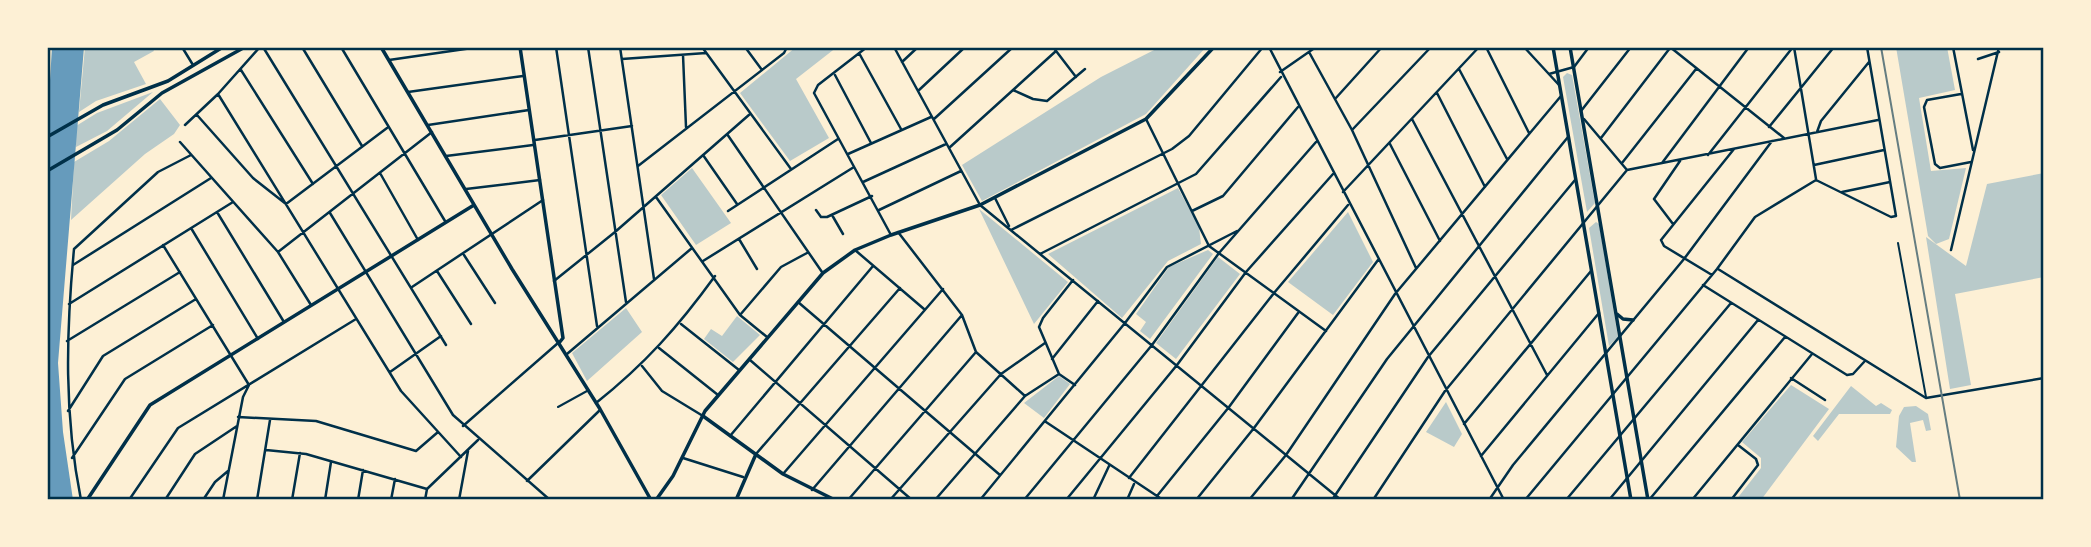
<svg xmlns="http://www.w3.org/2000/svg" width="2091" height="547" font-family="'Open Sans',sans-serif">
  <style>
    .green { fill: #b9caca }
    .water { fill: #669bbc }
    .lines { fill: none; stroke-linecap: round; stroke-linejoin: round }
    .service { stroke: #003049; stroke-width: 2 }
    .minor { stroke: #003049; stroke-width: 2.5 }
    .tertiary { stroke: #003049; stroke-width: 3.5 }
    .rail { stroke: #657d81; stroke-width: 2 }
    .neatline { fill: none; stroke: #003049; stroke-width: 2.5 }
  </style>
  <rect width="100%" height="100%" fill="#fdf0d5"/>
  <path class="green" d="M85 47H152L154 51 134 62 146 84 96 101 79 112Z
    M796 47H837L796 79 829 138 790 161 740 93Z
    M1160 47H1206L1146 114 982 201 962 165 1101 77Z
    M1896 47H1947L1955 90 1919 98 1931 171 1966 168 1949 239 1936 244 1928 236Z
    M1567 73 1572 75 1595 203 1587 212 1563 77Z
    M153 92 107 131 76 147V126L97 113Z
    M160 99 180 125 174 134 145 154 71 220 74 162 109 141Z
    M692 168 731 223 696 245 661 195Z
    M2044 173V277L1955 294 1971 385 1950 389 1926 237 1966 266 1987 184Z
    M1178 188 1199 227 1201 244 1168 261 1122 318 1048 254Z
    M979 209 1068 282 1034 324Z
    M1348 212 1373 262 1333 315 1288 282Z
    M1596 222 1599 224 1618 337 1609 346 1589 228Z
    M1208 250 1213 254 1150 339 1140 331 1146 322 1136 314 1169 267Z
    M1218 257 1240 274 1176 359 1156 343Z
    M626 308 642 332 587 381 572 353Z
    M737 316 760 335 733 362 704 339 711 329 722 336Z
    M1059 376 1070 384 1044 418 1024 403Z
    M1791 385 1829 409 1761 500H1736L1761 468V458L1742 442Z
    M1851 386 1876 406 1881 403 1892 410 1890 414H1839L1818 441 1813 436Z
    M1446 402 1462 434 1454 447 1426 432Z
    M1916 406 1928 414 1931 430 1926 431 1923 420 1910 423 1916 462H1912L1896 447 1899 416 1904 407Z"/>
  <path class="water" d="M52 47H84L58 363 63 432 73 500H47V130Z"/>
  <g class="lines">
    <path class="service" d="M1898 243 1926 397
      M558 407 587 391"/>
    <path class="minor" d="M182 47 193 65
      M263 47 446 345
      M302 47 362 146
      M341 47 445 221
      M556 47 597 326
      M588 47 626 302
      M620 47 654 279
      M702 47 791 169
      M745 47 762 70
      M867 47 818 85 814 93 891 235
      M894 47 980 205 1341 500
      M1053 47 1076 77
      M1269 47 1504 500
      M1486 47 1529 133
      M1524 47 1559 85
      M1670 47 1784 138
      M1794 47 1816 179
      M1953 47 1973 150
      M1309 52 1352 130 1416 268
      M859 53 901 129
      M683 55 686 127
      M622 59 706 53
      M1978 59 1999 52
      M389 60 479 47
      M902 62 918 47
      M1459 69 1507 159
      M241 70 313 184
      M1280 72 1316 47
      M1549 74 1574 67 1589 47
      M835 75 871 143
      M1013 90 1033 99 1047 101 1085 69
      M918 91 965 47
      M408 92 523 76
      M1437 93 1485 187
      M218 94 401 391 461 457
      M1961 94 1927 100 1924 107 1935 164 1940 168 1971 162
      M1335 99 1382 47
      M1581 111 1631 47
      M197 115 253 178 286 204 387 128
      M934 119 1013 47
      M1146 119 1209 246 1326 331
      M1412 119 1547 375
      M1584 119 1627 170
      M185 125 218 94 260 47
      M428 125 529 110
      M1769 127 1834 47
      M1352 130 1431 47
      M1817 132 1821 121 1869 62
      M727 134 822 272
      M1601 138 1670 48
      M535 140 632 126
      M180 142 278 252 311 305
      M1390 144 1440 241
      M949 148 1056 51
      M848 154 931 117
      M703 155 737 204
      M1708 155 1793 47
      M446 156 533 145
      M1622 163 1696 69
      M1662 163 1749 47
      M1814 165 1884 150
      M638 166 784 53 787 47
      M1627 170 1878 120
      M380 173 418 240
      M1816 180 1891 217 1896 216 1867 47
      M863 182 946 144
      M466 189 540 180
      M1343 192 1479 47
      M1842 192 1890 182
      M656 197 740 315 767 337
      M995 198 1009 226
      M816 210 821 217H827L872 196
      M879 210 961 171
      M728 211 838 139
      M1192 211 1223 196 1298 107
      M217 212 284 322
      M330 213 453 415 550 500
      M832 215 843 234
      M1673 224 1654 199 1680 161
      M191 228 258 339
      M1011 230 1172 149 1189 136 1263 47
      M898 232 962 315 976 352 1025 396
      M739 239 757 269
      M163 245 249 385 243 397 223 500
      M855 250 924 309
      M1951 250 1999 47
      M278 252 432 132
      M1040 254 1196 174 1281 77
      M464 255 495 303
      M703 261 854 167
      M73 265 211 178
      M1718 269 1926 398 2044 378
      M437 271 471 324
      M1712 275 1664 246 1661 240 1734 149
      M1073 280 1043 318 1039 327 1059 374 1075 385
      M554 281 615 232 750 114
      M1703 285 1847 375 1853 374 1864 362
      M412 287 543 200
      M798 302 1000 475
      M69 304 233 202
      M740 315 781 267 807 253
      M681 324 739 370
      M67 341 180 272
      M659 348 718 395
      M567 354 692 248
      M1052 359 1098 301
      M750 360 912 500
      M642 366 662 391 703 416
      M390 372 441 336
      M1791 378 1825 400
      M596 403C645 364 678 327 715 276
      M68 411 103 356 196 299
      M238 417 316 421 416 451 438 432
      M1046 422 1163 500
      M1464 424 1591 271
      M463 426 558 343
      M730 436 873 266
      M266 450 306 454 427 489
      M756 454 900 288
      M1481 456 1599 313
      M72 458 125 379 213 325
      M683 458 743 477
      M783 474 943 289
      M1129 478 1274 293 1348 205
      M527 481 600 410
      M427 489 478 440
      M812 490 962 315
      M1157 496 1229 407 1298 313
      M81 500C64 415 66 334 74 249L158 172 191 155
      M129 500 178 428 356 319
      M165 500 195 454 237 426
      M203 500 215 482 228 471
      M257 500 270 420
      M292 500 300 453
      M325 500 331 462
      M358 500 363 470
      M391 500 395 479
      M425 500 427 489
      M459 500 468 451
      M848 500 976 352
      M890 500 1001 374 1045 343
      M935 500 1025 396 1059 374
      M980 500 1125 323 1167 267 1237 231
      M1024 500 1152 345 1219 253 1316 142
      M1066 500 1177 365 1246 272 1333 174
      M1093 500 1109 466
      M1127 500 1134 484
      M1196 500 1254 428 1378 260
      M1249 500 1286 455 1395 294 1561 96
      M1291 500 1387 359 1568 137
      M1332 500 1428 357 1575 180
      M1373 500 1445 391 1627 170
      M1489 500 1513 465 1684 259 1772 141
      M1525 500 1717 269 1755 217 1816 180
      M1566 500 1731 303
      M1609 500 1758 320
      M1649 500 1785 337
      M1692 500 1812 354
      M1731 500 1758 465 1756 459 1738 445"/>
    <path class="tertiary" d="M381 47 512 269 600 409 651 500
      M520 47 563 338 559 343
      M1553 47 1631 500
      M1570 47 1648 500
      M47 137 103 105 168 81 223 47
      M47 171 117 130 162 93 245 47
      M1617 314 1623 319 1633 320
      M703 416 783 474 835 500
      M87 500 150 405 474 205
      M656 500 673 476 705 411 823 273 855 250 891 235 980 205 1146 119 1214 47
      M736 500 756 454"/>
    <path class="rail" d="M1881 47 1960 500"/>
  </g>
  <rect width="2091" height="547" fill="none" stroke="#fdf0d5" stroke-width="98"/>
  <rect x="49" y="49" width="1993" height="449" class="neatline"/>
</svg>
